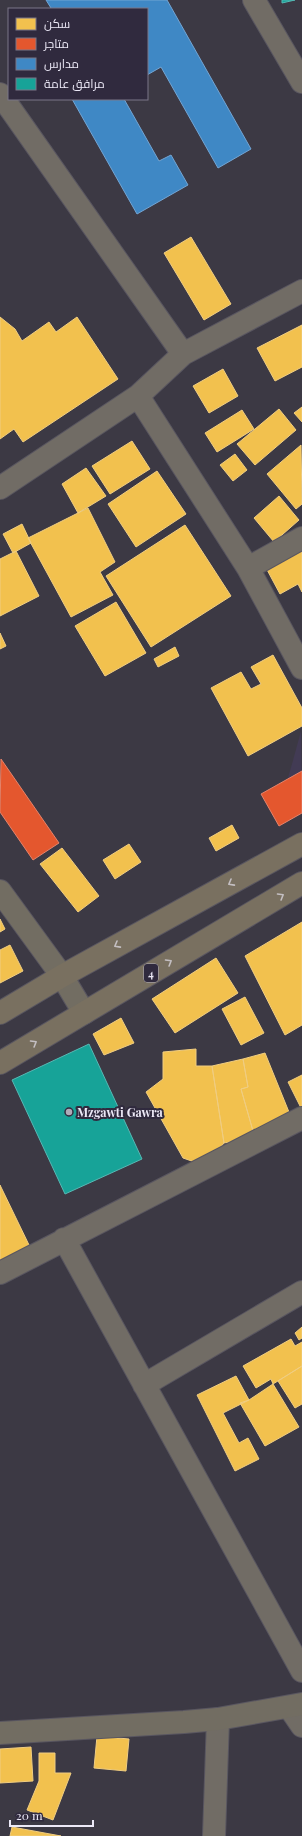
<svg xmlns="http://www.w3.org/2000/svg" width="302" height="1836" font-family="'Playfair Display',Cairo,serif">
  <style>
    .built { fill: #423b54 }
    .homes { fill: #f2c14e; stroke: #f0cd81 }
    .shops { fill: #e4572e; stroke: #e6836a }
    .schools { fill: #3f88c5; stroke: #73a5d4 }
    .public { fill: #17a398; stroke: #57b8b4 }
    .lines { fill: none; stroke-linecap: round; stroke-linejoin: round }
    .street-casing { stroke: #595660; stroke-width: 24 }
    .secondary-casing { stroke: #595660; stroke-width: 24 }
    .highway-casing { stroke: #595660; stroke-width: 24 }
    .street { stroke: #716c65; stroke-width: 22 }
    .secondary { stroke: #726d62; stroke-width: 22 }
    .highway { stroke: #797060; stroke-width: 22 }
    .oneway { stroke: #c4bfc2 }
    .poi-dot { fill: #aeabb8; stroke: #302a3e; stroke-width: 1.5 }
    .labels { text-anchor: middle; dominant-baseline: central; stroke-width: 4; stroke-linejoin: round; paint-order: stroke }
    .shield { fill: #302a3e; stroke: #b4b0c0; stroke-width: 1 }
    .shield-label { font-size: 11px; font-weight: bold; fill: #ece9f7 }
    .poi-label { font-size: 12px; font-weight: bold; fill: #ece9f7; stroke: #302a3e; text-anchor: start }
  </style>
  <rect width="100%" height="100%" fill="#3c3944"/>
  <path class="built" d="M301 731 302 792 282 798 292 764Z"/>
  <path class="homes" d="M191 237 231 304 204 320 164 253Z
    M0 317 15 329 22 341 49 322 56 332 77 317 118 379 23 442 14 429 0 439Z
    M302 325V367L275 381 257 348Z
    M223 369 238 396 209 413 193 386Z
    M302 407V422L294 413Z
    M279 409 296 430 255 465 237 444Z
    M242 410 254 429 217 452 205 433Z
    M132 441 150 469 110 494 92 466Z
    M301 445 302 504 296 509 267 474Z
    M235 454 247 470 233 481 220 465Z
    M86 468 106 496 78 513 62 484Z
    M157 471 186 514 136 547 108 504Z
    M279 496 299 520 274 542 254 518Z
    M88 508 115 562 100 572 113 595 71 617 28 538Z
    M22 524 31 543 13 553 3 534Z
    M185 525 231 596 151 647 106 576Z
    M302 547V592L298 584 280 594 265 566Z
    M16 551 39 596 0 616V559Z
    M116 602 146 653 105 676 75 626Z
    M0 633 6 646 0 649Z
    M175 647 179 656 158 667 154 659Z
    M273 655 302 708V726L248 756 211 688 241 672 251 689 261 684 251 667Z
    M232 825 239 838 216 851 209 838Z
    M129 844 141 862 115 879 103 860Z
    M62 848 99 896 78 912 40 864Z
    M0 919 5 929 0 932Z
    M302 922V1025L285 1035 245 956Z
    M10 945 23 971 0 983V950Z
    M216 958 238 993 175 1033 152 999Z
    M245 997 264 1033 241 1045 222 1009Z
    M121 1018 134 1043 104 1055 93 1034Z
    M196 1049V1066H212L224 1143 206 1166 183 1158 146 1092 163 1079V1052Z
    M265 1053 291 1117 255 1138 241 1089 248 1087 243 1059Z
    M243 1059 248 1087 241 1089 255 1138 224 1143 212 1066Z
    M302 1075V1110L288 1082Z
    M0 1185 30 1247 0 1262Z
    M302 1327V1338L299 1340 295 1333Z
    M291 1339 295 1346 302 1342V1366L273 1384 271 1379 256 1388 243 1366Z
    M302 1366V1404L295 1408 278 1381Z
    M236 1376 249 1400 223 1413 239 1443 248 1438 259 1459 235 1471 197 1395Z
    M273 1384 299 1427 265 1446 240 1403 249 1400Z
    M97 1736 129 1739 126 1771 94 1768Z
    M31 1747 33 1781 0 1783V1749Z
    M39 1753H55V1773H71L53 1820 27 1810 39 1781Z
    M12 1827 61 1836H10Z"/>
  <path class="shops" d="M1 759 59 843 33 860 0 812Z
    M302 771V813L279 826 261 794Z"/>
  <path class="schools" d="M46 0H167L251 149 218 168 161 67 147 75V9H49L51 8Z
    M72 99H124L159 161 171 155 188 185 137 214Z"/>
  <path class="public" d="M282 0H295L282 3Z
    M89 1044 142 1159 65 1194 12 1080Z"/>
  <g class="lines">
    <g class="street-casing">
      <path id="street" d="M254 0 302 82
        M0 94 183 354
        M138 396 248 568 302 668
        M0 488 138 396 183 354 302 291
        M248 568 302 538
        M64 1239 302 1671
        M0 1273 302 1118
        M144 1385 302 1292
        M289 1707 302 1726
        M214 1836 218 1719"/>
    </g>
    <g class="secondary-casing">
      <path id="secondary" d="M0 891 62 976 84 1013
        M0 1733 184 1722 218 1719 302 1704"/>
    </g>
    <g class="highway-casing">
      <path id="highway" d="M0 1013 62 976 302 844
        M0 1063 302 883"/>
    </g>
    <use href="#street" class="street"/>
    <use href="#secondary" class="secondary"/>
    <use href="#highway" class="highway"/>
  </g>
  <defs><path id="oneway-chevron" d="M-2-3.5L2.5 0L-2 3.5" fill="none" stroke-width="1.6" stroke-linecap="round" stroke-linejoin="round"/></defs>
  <g class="oneway">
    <use href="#oneway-chevron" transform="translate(231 883) rotate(151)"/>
    <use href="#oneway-chevron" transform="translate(281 896) rotate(-31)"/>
    <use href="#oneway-chevron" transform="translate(117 945) rotate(151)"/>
    <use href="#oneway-chevron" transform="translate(169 962) rotate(-31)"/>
    <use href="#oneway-chevron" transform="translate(34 1043) rotate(-31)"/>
  </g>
  <circle class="poi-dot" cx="69" cy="1112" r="4"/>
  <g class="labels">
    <rect class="shield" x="144" y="964" width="14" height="18" rx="3"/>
    <g class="shield-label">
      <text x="151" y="973">4</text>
    </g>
    <g class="poi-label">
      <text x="77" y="1112">Mzgawti Gawra</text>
    </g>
  </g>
  <rect x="8" y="8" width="140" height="92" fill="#302a3e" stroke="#7b7688"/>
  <rect x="16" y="18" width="20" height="12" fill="#f2c14e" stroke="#7b7688"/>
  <text x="44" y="28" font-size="12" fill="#ece9f7">سكن</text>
  <rect x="16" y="38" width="20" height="12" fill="#e4572e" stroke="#7b7688"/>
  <text x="44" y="48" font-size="12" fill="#ece9f7">متاجر</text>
  <rect x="16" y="58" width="20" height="12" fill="#3f88c5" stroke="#7b7688"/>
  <text x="44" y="68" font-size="12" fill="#ece9f7">مدارس</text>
  <rect x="16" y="78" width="20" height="12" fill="#17a398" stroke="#7b7688"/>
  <text x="44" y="88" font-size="12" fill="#ece9f7">مرافق عامة</text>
  <path d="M10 1820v6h83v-6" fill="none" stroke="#ece9f7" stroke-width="2"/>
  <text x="16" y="1820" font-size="12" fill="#ece9f7" stroke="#302a3e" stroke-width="3" paint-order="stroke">20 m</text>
</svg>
